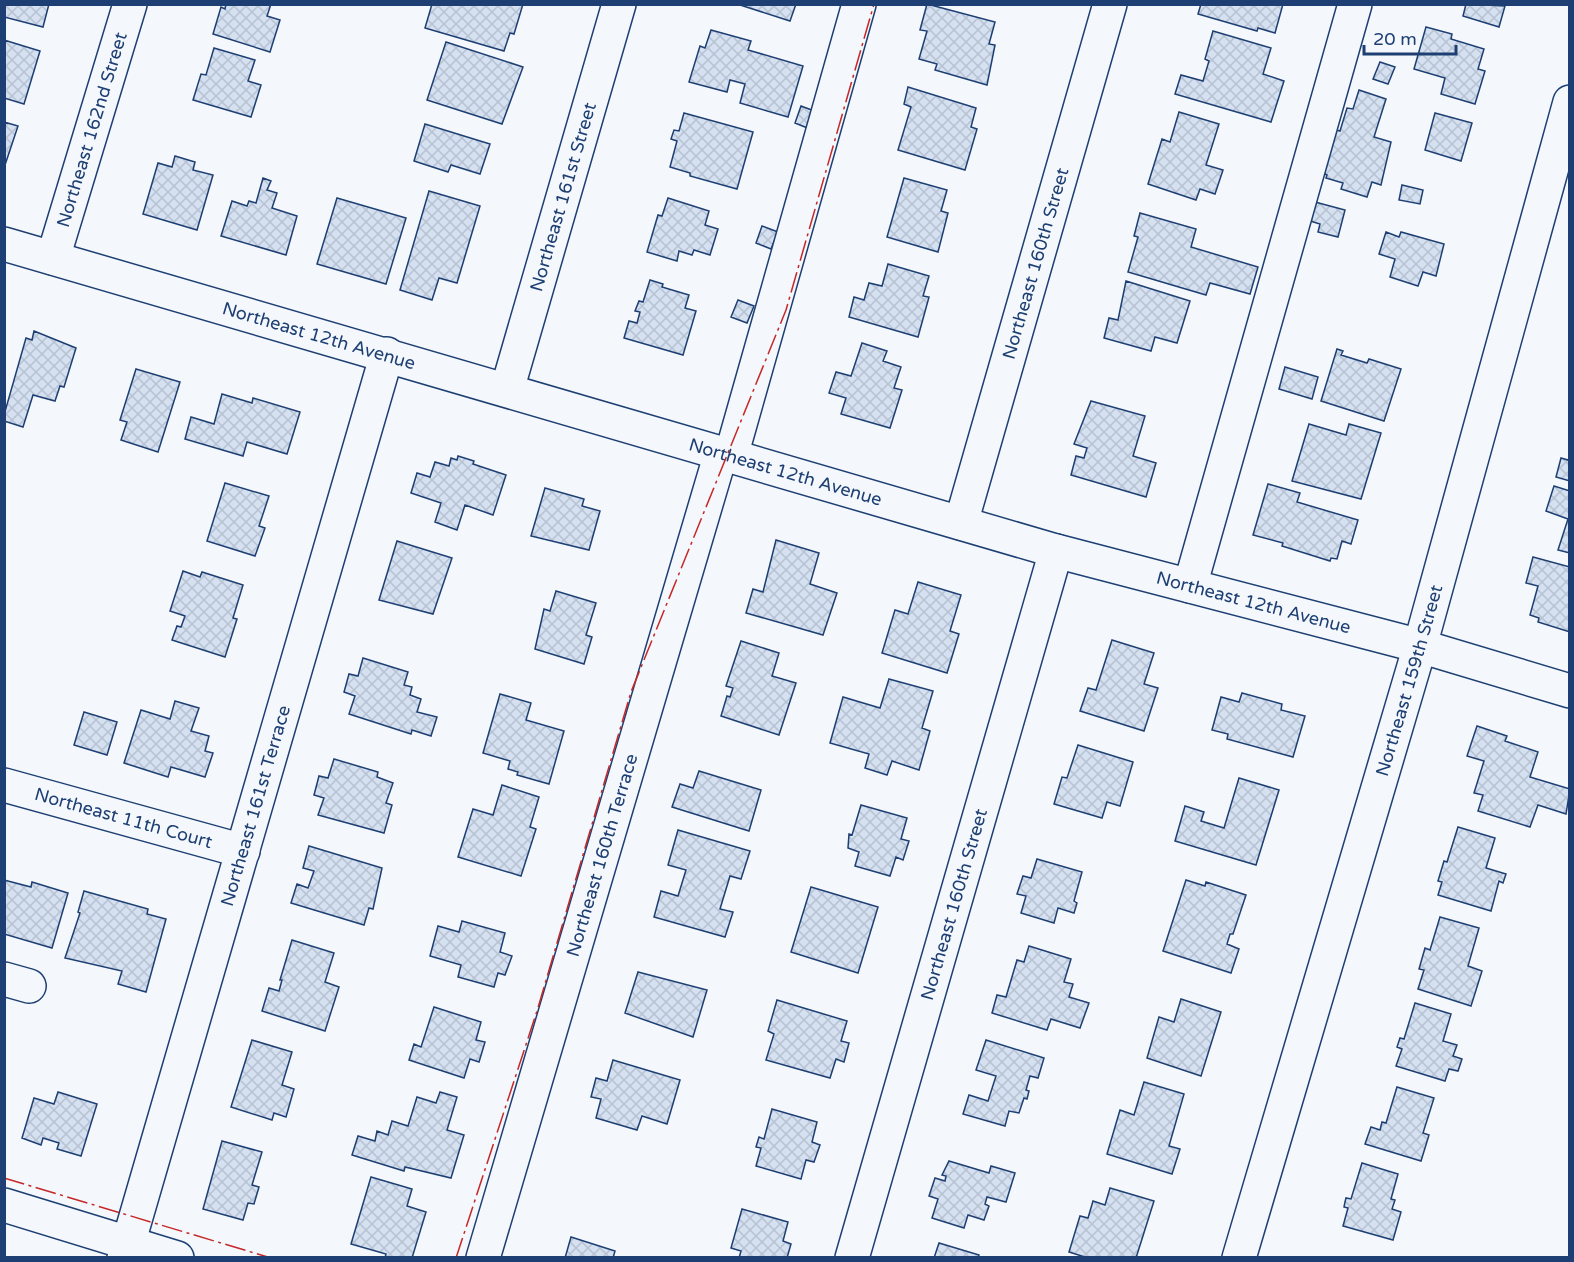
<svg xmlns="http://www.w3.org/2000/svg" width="1574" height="1262" font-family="'Varela Round',sans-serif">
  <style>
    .building { fill: url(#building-cross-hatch); stroke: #1d3f73; stroke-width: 1.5 }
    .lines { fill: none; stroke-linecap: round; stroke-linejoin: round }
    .minor-casing { stroke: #1d3f73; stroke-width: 36 }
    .minor { stroke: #f4f7fb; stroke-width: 33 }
    .power { stroke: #c62828; stroke-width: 1.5; stroke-dasharray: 21 4.5 3 4.5; stroke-linecap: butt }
    .labels { text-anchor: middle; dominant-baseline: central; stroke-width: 4.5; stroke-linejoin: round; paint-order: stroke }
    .street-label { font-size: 18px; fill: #1d3f73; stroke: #f4f7fb }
  </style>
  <defs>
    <pattern id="building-cross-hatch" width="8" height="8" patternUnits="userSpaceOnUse" patternTransform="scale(1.5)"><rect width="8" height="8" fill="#d5e0f0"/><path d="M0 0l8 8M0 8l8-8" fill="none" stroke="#b6c1d1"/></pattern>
  </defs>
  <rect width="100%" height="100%" fill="#f4f7fb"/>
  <path class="building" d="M4 4H49L43 27 4 17Z
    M226 4H271L267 16 280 20 270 52 213 34 221 7 225 9Z
    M432 4H523L514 34 510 33 504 51 425 28Z
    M737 4H796L790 21Z
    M927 4 995 22 989 44 995 45 987 85 935 70 937 64 919 59 927 31 920 30Z
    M1201 4H1283L1275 33 1258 28 1257 31 1198 14Z
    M1466 4 1505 6 1499 27 1463 16Z
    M1426 27 1452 34 1451 39 1484 49 1478 69 1485 71 1475 104 1441 94 1445 78 1414 69Z
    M711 30 751 41 748 50 803 66 788 117 740 103 745 84 730 80 727 92 689 82 700 46 705 48Z
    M1213 31 1271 48 1263 74 1284 81 1271 122 1175 94 1181 75 1203 81 1209 61 1205 59Z
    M4 40 40 51 24 104 4 98Z
    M446 42 523 67 502 124 427 100Z
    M214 48 255 60 248 81 261 85 251 117 193 100 201 74 206 75Z
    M1380 62 1395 67 1388 84 1373 79Z
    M908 87 976 108 971 127 977 129 965 170 898 150 911 107 904 104Z
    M1359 90 1386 99 1374 137 1391 142 1381 185 1372 182 1367 197 1341 189 1343 183 1326 178 1327 175 1320 172 1333 129 1340 131 1347 108 1353 109Z
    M801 106 817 112 810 129 795 123Z
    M1179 112 1219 124 1206 165 1223 170 1215 194 1200 189 1196 200 1148 184 1162 139 1170 142Z
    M684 113 753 132 737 189 690 176V173L670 167 677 141 671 139 674 130 679 131Z
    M1435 113 1472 123 1461 161 1425 150Z
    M4 122 18 126 4 168Z
    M425 124 490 144 480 174 451 165 448 172 414 161Z
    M175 156 195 162 193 170 213 175 197 230 143 214 158 163 172 167Z
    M263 178 271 181 267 190 277 193 272 208 297 216 286 255 221 236 232 201 247 206 249 201 256 203Z
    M904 178 947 190 941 211 948 213 938 252 887 237Z
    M1402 185 1423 190 1420 204 1399 200Z
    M429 191 480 206 457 283 439 278 432 300 400 290Z
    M337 198 406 218 386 284 317 264Z
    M668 198 709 211 705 225 718 229 710 255 694 250 692 255 679 251 677 261 647 252 658 215 662 216Z
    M1315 202 1345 210 1338 237 1318 232 1320 224 1310 221Z
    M1140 213 1196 229 1191 247 1258 267 1250 294 1210 283 1206 295 1128 272 1138 237 1134 236Z
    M762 226 778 232 771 249 756 243Z
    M1386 232 1399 237 1401 232 1444 244 1436 276 1423 272 1418 286 1390 277 1395 259 1379 254Z
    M888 264 929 276 923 296 929 297 918 337 849 317 854 297 864 300 869 283 882 286Z
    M650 280 663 284 662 287 689 295 685 308 696 311 683 355 624 338 629 321 637 323 640 312 635 311 639 301 643 302Z
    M1126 281 1190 301 1177 343 1155 337 1151 351 1104 338 1109 318 1118 320Z
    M738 300 754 306 747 323 731 317Z
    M34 331 76 348 64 387 60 386 55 401 33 395 23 427 4 421V415L26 338 32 340Z
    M862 343 887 351 883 361 901 367 894 388 902 390 890 428 841 414 846 398 829 393 836 372 851 376Z
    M1337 349 1343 351 1341 355 1367 363 1369 359 1401 369 1384 421 1321 401Z
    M1285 367 1318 377 1312 399 1279 389Z
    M136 369 180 382 158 452 121 440 127 422 120 420Z
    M222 394 252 403 253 398 300 412 287 454 247 442 243 456 185 439 191 417 214 424Z
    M1091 401 1145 416 1133 456 1156 463 1146 497 1071 475 1076 456 1084 458 1087 448 1074 444Z
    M1309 424 1346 435 1349 424 1381 433 1361 499 1292 481Z
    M458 456 474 461 473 464 506 475 493 515 465 505 457 530 435 522 441 503 411 493 417 473 430 477 435 462 449 466 451 458 457 460Z
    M1570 456V481L1556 477 1561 458 1568 460Z
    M225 483 269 496 259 526 265 528 255 556 207 541Z
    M1268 484 1300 493 1297 502 1358 520 1351 544 1342 541 1337 559 1331 558 1330 561 1282 546 1283 543 1253 535Z
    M1554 486 1570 491V553L1558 550 1568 519 1546 511Z
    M545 488 584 499 582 506 600 511 589 550 531 536Z
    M776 540 819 553 810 584 837 593 823 635 746 613 753 589 763 592Z
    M397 541 452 558 433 614 379 600Z
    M1533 557 1570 567V632L1538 622 1539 618 1530 615 1538 586 1526 583Z
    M183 571 200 577 202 572 243 585 233 618 237 619 225 657 172 640 177 626 181 627 185 616 170 611Z
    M918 582 961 595 950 631 959 634 947 673 882 653 895 610 908 614Z
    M556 591 596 603 586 635 592 637 584 664 535 649 544 609 550 611Z
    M1112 640 1154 653 1144 684 1158 688 1144 731 1080 711 1088 688 1096 690Z
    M741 641 779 653 772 676 796 683 779 735 721 716 727 696 730 697 733 688 726 686Z
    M363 658 408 672 404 685 412 687 410 695 421 699 417 712 437 717 431 736 412 730 411 734 349 714 355 696 344 692 349 674 358 676Z
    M889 679 933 691 922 728 930 731 919 770 892 761 887 775 865 768 869 754 830 743 843 697 880 708Z
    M1242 693 1282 704 1281 710 1305 716 1293 757 1227 739 1228 734 1212 730 1221 697 1239 702Z
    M500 694 531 703 526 720 564 731 549 784 517 775 518 772 508 769 510 761 483 753Z
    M175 701 199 708 191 731 209 736 205 751 213 753 205 777 171 767 168 777 124 763 141 710 170 719Z
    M84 712 117 722 107 755 74 745Z
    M1477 726 1507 736 1505 741 1538 752 1530 777 1570 789 1566 814 1538 805 1530 827 1478 811 1483 795 1474 793 1484 761 1467 756Z
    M1078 745 1133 762 1120 806 1107 802 1102 818 1054 804 1062 777 1067 778Z
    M334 759 378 772 377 777 393 783 386 803 392 805 384 833 318 815 324 798 314 795 319 776 328 778Z
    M699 771 761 790 749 831 672 807 680 784 693 788Z
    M1239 778 1279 790 1256 865 1175 841 1185 806 1204 812 1201 821 1224 828Z
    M502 785 539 797 530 827 536 829 521 876 458 857 473 809 493 815Z
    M861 805 907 818 901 839 909 841 903 860 896 857 890 876 855 866 859 852 848 848 849 834 852 835Z
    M1458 827 1495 838 1486 868 1506 874 1503 883 1499 881 1491 911 1438 895 1442 882 1438 881 1444 861 1447 862Z
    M678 830 750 851 741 879 730 876 720 909 733 912 725 937 654 917 661 891 678 896 686 870 668 865Z
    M309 846 382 868 373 909 369 908 364 925 291 903 297 884 308 888 314 871 303 868Z
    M1037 859 1082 872 1074 901 1077 903 1074 913 1058 908 1054 923 1021 913 1026 896 1017 894 1023 876 1031 878Z
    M4 880 31 887 32 882 68 893 52 948 4 934Z
    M1186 880 1205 886 1206 882 1246 895 1233 934H1230L1227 944 1239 949 1231 973 1163 951Z
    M811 887 878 907 858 973 791 952Z
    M84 891 148 909 147 914 166 919 146 992 118 984 122 971 65 958 80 913 78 912Z
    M1440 917 1479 928 1468 966 1482 971 1471 1006 1418 989 1424 970 1419 969 1425 948 1430 950Z
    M462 921 505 933 500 952 512 956 505 975 498 973 494 987 458 977 461 965 430 956 438 926 459 932Z
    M292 940 334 953 325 982 339 987 325 1031 262 1011 269 988 279 991 282 980H280Z
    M1029 946 1071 959 1064 982 1073 984 1069 997 1089 1003 1080 1028 1051 1019 1047 1030 992 1013 997 995 1006 997 1017 960 1024 962Z
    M638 972 707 990 693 1037 625 1013Z
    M1181 999 1221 1012 1201 1076 1147 1058 1159 1017 1174 1022Z
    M777 1000 847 1021 841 1041 849 1043 844 1062 836 1059 830 1078 766 1060 774 1034 768 1031Z
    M1415 1003 1451 1014 1443 1041 1457 1045 1453 1056 1462 1059 1458 1071 1449 1069 1445 1081 1396 1066 1402 1049 1397 1047 1400 1038 1404 1039Z
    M434 1007 481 1022 476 1040 485 1042 479 1062 470 1059 464 1078 409 1060 414 1044 421 1047Z
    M252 1040 292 1052 282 1085 294 1089 286 1117 274 1113 272 1120 231 1107Z
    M986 1040 1044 1058 1038 1078 1030 1076 1026 1090 1029 1091 1027 1099 1024 1098 1019 1113 1009 1111 1005 1126 963 1114 969 1095 988 1101 996 1076 976 1070Z
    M613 1060 680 1080 667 1124 642 1116 637 1130 596 1118 601 1099 591 1097 596 1078 607 1081Z
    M1144 1082 1184 1094 1169 1146 1180 1149 1172 1174 1107 1154 1120 1110 1134 1115Z
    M1397 1087 1434 1098 1423 1133 1429 1135 1421 1161 1365 1144 1371 1127 1380 1130 1382 1122 1386 1123Z
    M58 1092 97 1104 81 1156 57 1149 59 1143 43 1138 41 1145 22 1138 34 1098 54 1104Z
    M440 1092 457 1097 447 1130 464 1135 451 1178 405 1167 404 1171 352 1155 358 1136 375 1141 377 1131 388 1135 392 1121 408 1126 417 1097 436 1103Z
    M772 1109 817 1122 812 1142 820 1145 814 1162 806 1160 801 1179 756 1166 761 1148 756 1147 759 1137 764 1139Z
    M222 1141 262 1152 252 1185 259 1187 254 1204 248 1203 243 1220 203 1209Z
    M949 1161 989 1173 991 1166 1015 1173 1006 1202 987 1197 985 1204 989 1206 984 1220 968 1215 964 1228 932 1218 938 1199 929 1196 935 1178 945 1181 946 1176 942 1175Z
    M1362 1163 1398 1174 1391 1199 1395 1200 1392 1209 1401 1212 1393 1240 1343 1226 1348 1208 1344 1207 1345 1202 1346 1198 1351 1199Z
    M371 1177 412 1189 407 1206 426 1212 412 1258H385L386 1254 351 1244Z
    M1110 1188 1154 1201 1136 1258H1088L1069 1252 1080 1216 1088 1218 1093 1201 1105 1205Z
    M742 1209 788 1222 783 1241 791 1244 787 1258H739L741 1251 731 1248Z
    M571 1237 615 1251 613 1258H565Z
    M939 1243 979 1255 978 1258H934Z"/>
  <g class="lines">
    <g class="minor-casing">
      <g id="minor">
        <path id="s1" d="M4 244 1056 551 1420 646 1570 691"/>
        <path id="s2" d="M53 258 130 4"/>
        <path id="s3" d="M507 390 619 4"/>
        <path d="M731 456 859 4"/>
        <path id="s4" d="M961 523 1110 4"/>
        <path d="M1190 586 1355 4"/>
        <path id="s5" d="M4 785 243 851"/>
        <path d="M4 979 29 986"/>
        <path d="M4 1205 177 1258"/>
        <path id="s6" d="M124 1258 387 354"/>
        <path id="s7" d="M483 1258 721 453"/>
        <path id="s8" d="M852 1258 1056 551"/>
        <path id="s9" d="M1239 1258 1420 646 1570 102"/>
      </g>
    </g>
    <use href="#minor" class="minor"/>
    <path class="power" d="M4 1178 271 1258
      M456 1258 537 1011 631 692 786 310 874 4"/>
  </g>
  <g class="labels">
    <g class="street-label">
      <text stroke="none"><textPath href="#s2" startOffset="134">Northeast 162nd Street</textPath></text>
      <text stroke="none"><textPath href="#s3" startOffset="201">Northeast 161st Street</textPath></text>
      <text stroke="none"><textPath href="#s4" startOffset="270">Northeast 160th Street</textPath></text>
      <text stroke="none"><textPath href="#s1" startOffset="328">Northeast 12th Avenue</textPath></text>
      <text stroke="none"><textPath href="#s1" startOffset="814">Northeast 12th Avenue</textPath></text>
      <text stroke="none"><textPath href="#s1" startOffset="1300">Northeast 12th Avenue</textPath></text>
      <text stroke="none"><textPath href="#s9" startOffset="602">Northeast 159th Street</textPath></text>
      <text stroke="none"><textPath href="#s6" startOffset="471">Northeast 161st Terrace</textPath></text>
      <text stroke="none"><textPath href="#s5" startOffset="124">Northeast 11th Court</textPath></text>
      <text stroke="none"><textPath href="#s7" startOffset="420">Northeast 160th Terrace</textPath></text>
      <text stroke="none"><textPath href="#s8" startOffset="368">Northeast 160th Street</textPath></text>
    </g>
  </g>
  <rect width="1574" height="1262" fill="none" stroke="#1d3f73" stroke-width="12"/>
  <path d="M1364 45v9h92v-9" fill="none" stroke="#1d3f73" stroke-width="3"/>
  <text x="1373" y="45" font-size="18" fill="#1d3f73" stroke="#f4f7fb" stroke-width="4.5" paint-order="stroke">20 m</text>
</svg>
